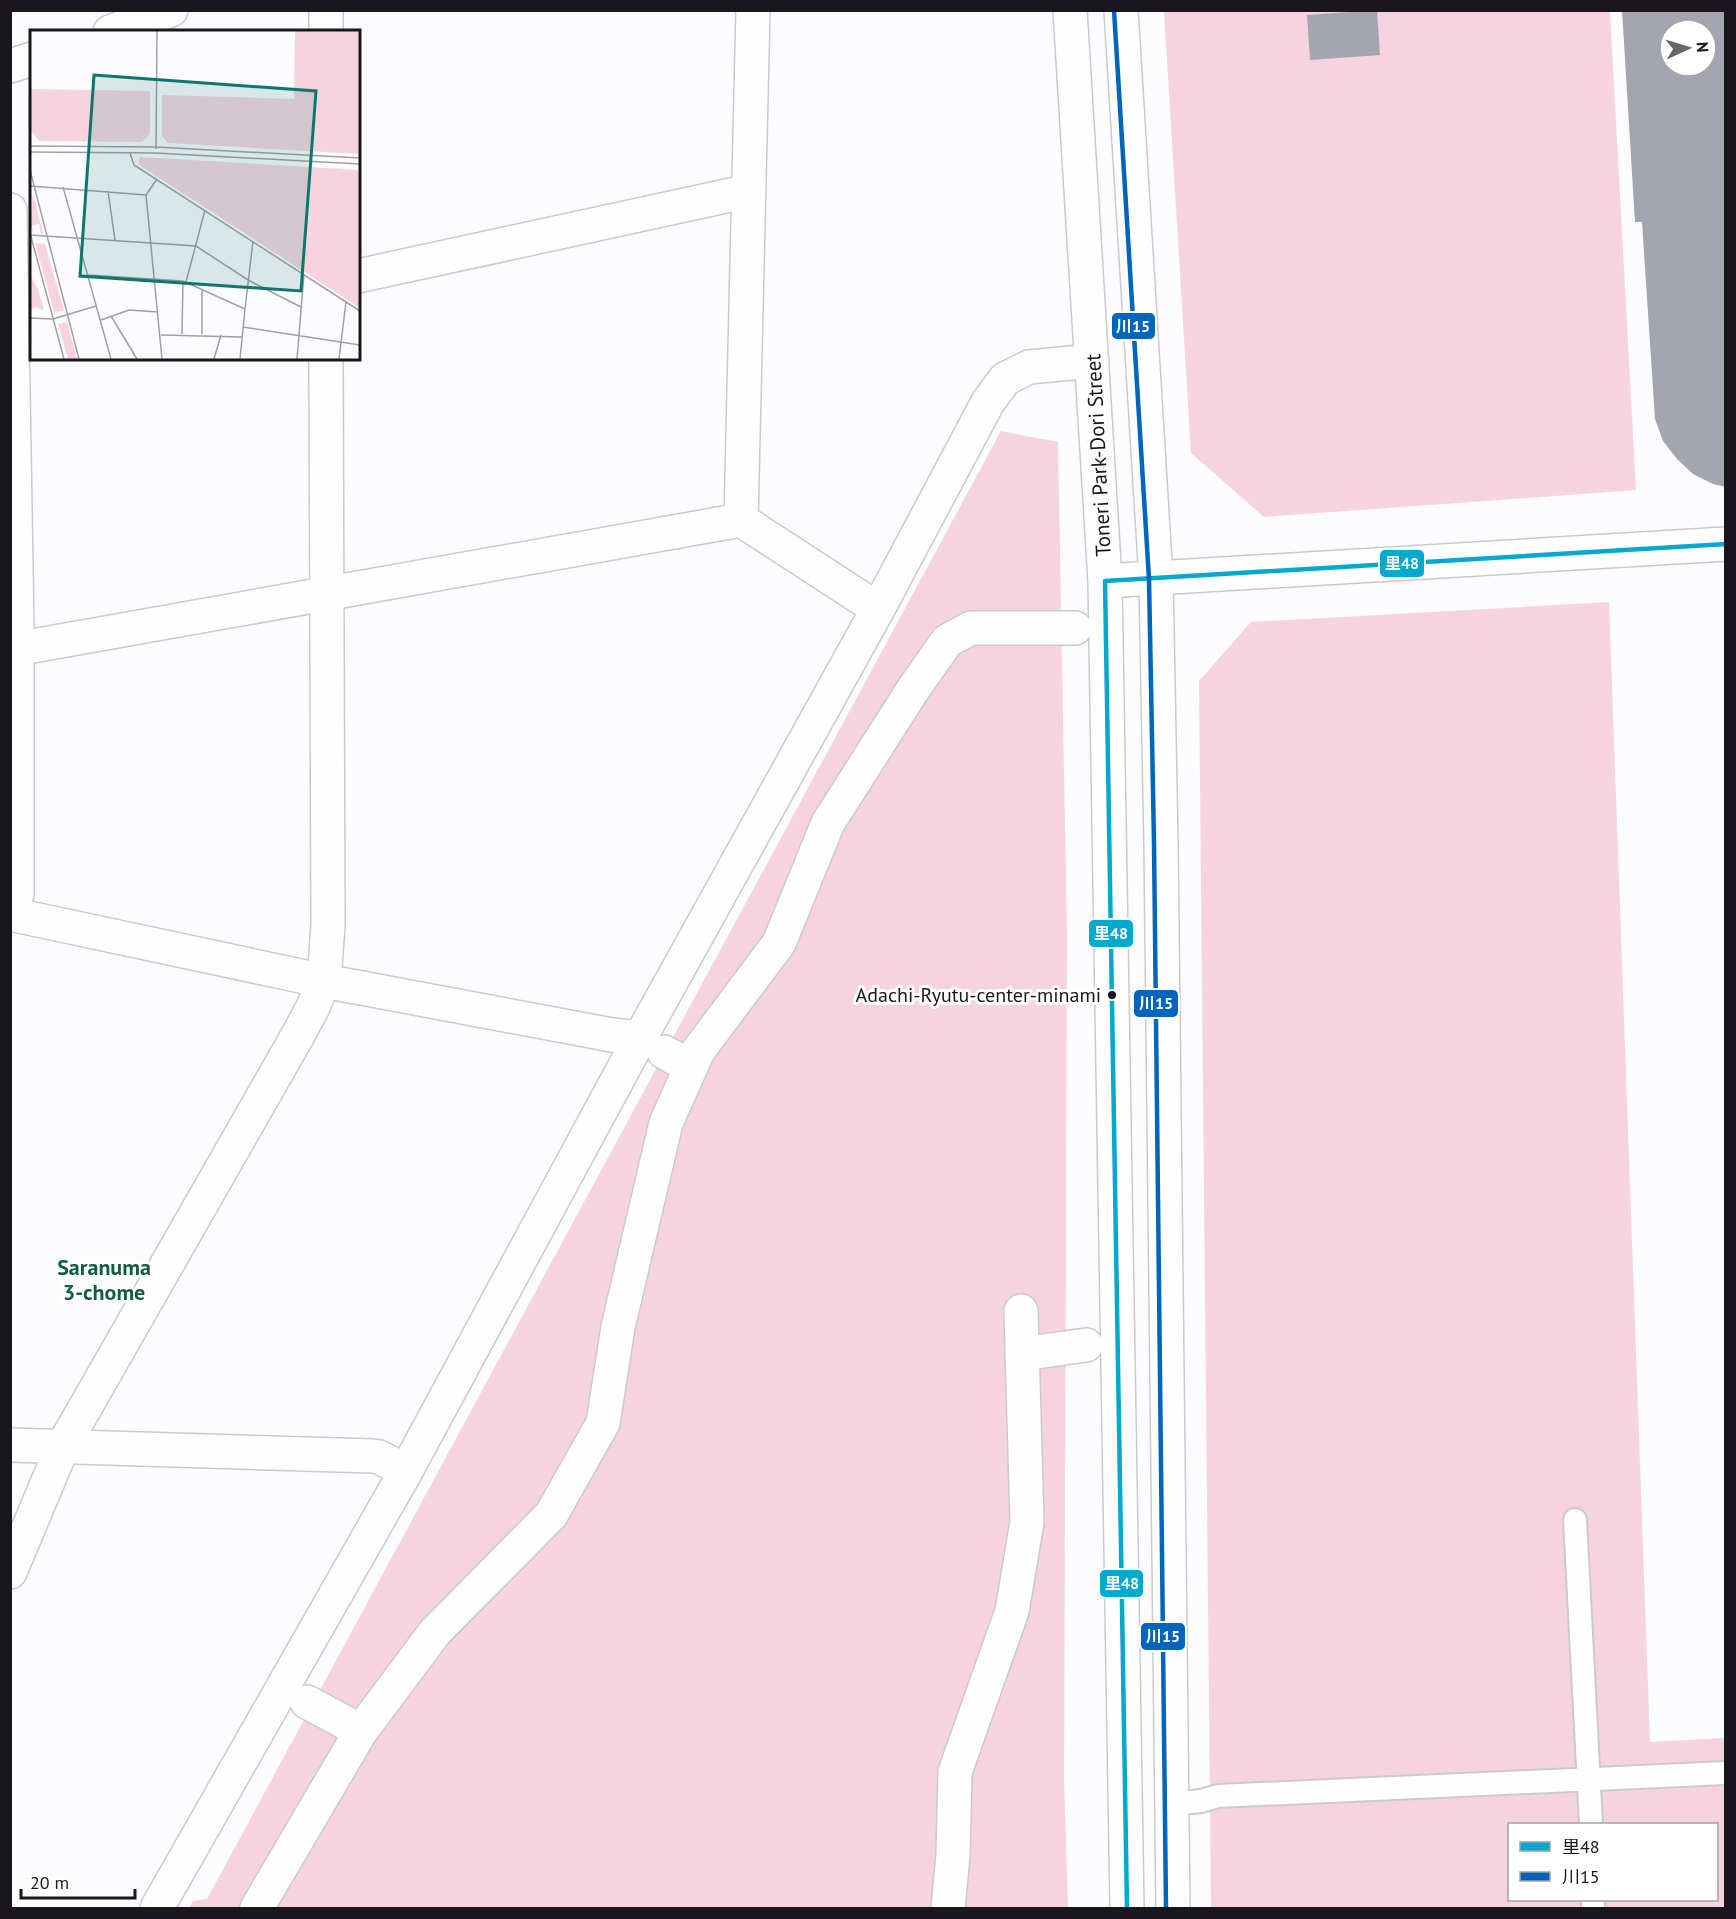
<svg xmlns="http://www.w3.org/2000/svg" width="1736" height="1919" font-family="'PT Sans','Noto Sans JP',sans-serif">
  <style>
    .green { fill: #f6d4df; fill-rule: evenodd }
    .building { fill: #a3a5b1; fill-rule: evenodd }
    .lines { fill: none; stroke-linecap: round; stroke-linejoin: round }
    .service-casing { stroke: #ccc9ce; stroke-width: 26 }
    .pedestrian-casing { stroke: #ccc9ce; stroke-width: 36 }
    .minor-casing { stroke: #ccc9ce; stroke-width: 36 }
    .tertiary-casing { stroke: #ccc9ce; stroke-width: 36 }
    .service { stroke: #fffeff; stroke-width: 22 }
    .pedestrian { stroke: #fffeff; stroke-width: 33 }
    .minor { stroke: #fffeff; stroke-width: 33 }
    .tertiary { stroke: #fffeff; stroke-width: 33 }
    .bus-1-casing { stroke: #fff; stroke-width: 9 }
    .bus-2-casing { stroke: #fff; stroke-width: 9 }
    .bus-1 { stroke: #00a9ce; stroke-width: 4.5 }
    .bus-2 { stroke: #0065bd; stroke-width: 4.5 }
    .bus-dot { fill: #19161e; stroke: #fff; stroke-width: 2 }
    .labels { text-anchor: middle; dominant-baseline: central; stroke-width: 6; stroke-linejoin: round; paint-order: stroke }
    .bus-label { font-size: 20px; fill: #19161e; stroke: #fff; text-anchor: end }
    .street-label { font-size: 21px; fill: #19161e; stroke: #fff }
    .neighbourhood-label { font-size: 22px; font-weight: bold; fill: #125c45; stroke: #fff }
    .inset-road { fill: none; stroke: #a19fa4; stroke-width: 1.5 }
    .view { fill: #0f766e; fill-opacity: 0.15; stroke: #0f766e; stroke-width: 3 }
    .inset-edge { fill: none; stroke: #19161e; stroke-width: 3 }
    .line-badge { stroke: #fff; stroke-width: 2 }
    .badge-label { font-size: 16px; text-anchor: middle; font-weight: bold; fill: #fff }
  </style>
  <rect width="100%" height="100%" fill="#fcfbfd"/>
  <path class="green" d="M1164 11H1610L1636 490 1264 517 1191 453Z
    M1001 431 1058 442 1067 935 1064 1779 1068 1908H189L193 1901 207 1899Z
    M1609 602 1650 1742 1725 1738V1908H1211L1199 681 1251 622ZM1510 1824H1716V1900H1510Z"/>
  <path class="building" d="M1377 10 1380 55 1310 60 1307 15Z
    M1622 10H1726V487L1713 484 1693 474 1677 459 1663 441 1655 419 1642 222H1635ZM1670 30H1706V66H1670Z"/>
  <g class="lines">
    <g class="service-casing">
      <path id="service" d="M1575 1520 1591 1824
        M1172 1804 1201 1801 1218 1796 1726 1773
        M1593 1900V1908"/>
    </g>
    <g class="pedestrian-casing">
      <path id="pedestrian" d="M664 1052 691 1067
        M1022 1354 1086 1345
        M307 1702 361 1731
        M257 1908 361 1731 435 1632 551 1515 603 1423 618 1327 666 1123 698 1051 779 943 828 823 912 691 947 641 971 628H1075
        M948 1908 953 1855 955 1772 1012 1611 1027 1522 1021 1311"/>
    </g>
    <g class="minor-casing">
      <path id="minor" d="M326 10V32
        M110 32 171 10
        M10 66 32 59
        M10 210 17 629V895L10 911
        M358 276 749 191
        M741 520 753 10
        M10 650 741 520 878 609
        M10 914 324 981 612 1035 640 1038
        M10 1445 373 1456 379 1457 406 1471
        M10 1572 62 1448 298 1035 313 1007 324 981 328 925 326 358"/>
    </g>
    <g class="tertiary-casing">
      <path id="tertiary" d="M1070 10 1105 581 1127 1908
        M1121 10 1156 579 1161 843 1173 1908
        M1105 581 1726 544
        M157 1908 406 1471 640 1038 878 609 988 402 1005 379 1029 367 1092 361"/>
    </g>
    <use href="#service" class="service"/>
    <use href="#pedestrian" class="pedestrian"/>
    <use href="#minor" class="minor"/>
    <use href="#tertiary" class="tertiary"/>
    <g class="bus-1-casing">
      <path id="bus-1" d="M1127 1908 1105 581 1726 544"/>
    </g>
    <g class="bus-2-casing">
      <path id="bus-2" d="M1114 10 1149 579 1154 843 1166 1908"/>
    </g>
    <use href="#bus-1" class="bus-1"/>
    <use href="#bus-2" class="bus-2"/>
  </g>
  <circle class="bus-dot" cx="1112" cy="995" r="5"/>
  <g class="labels">
    <g class="bus-label">
      <text x="1101" y="995">Adachi-Ryutu-center-minami</text>
    </g>
    <g class="street-label">
      <text transform="translate(1098 455) rotate(-93)">Toneri Park-Dori Street</text>
    </g>
    <g class="neighbourhood-label">
      <text x="104" y="1267">Saranuma<tspan x="104" dy="25">3-chome</tspan></text>
    </g>
  </g>
  <g transform="translate(30 30)">
    <rect width="330" height="330" fill="#fcfbfd"/>
    <path d="M265 1H330V124L138 113 132 106V65L264 69ZM0 59 120 61V104L112 112 9 111 0 99ZM110 127 330 140V278L108 134ZM3 163 13 203 11 204 9 194 2 196 3 203 0 194ZM5 213 15 214 34 281 24 282ZM0 245 8 259 14 280 5 277 0 280ZM37 292 47 329H38L28 294Z" fill="#f6d4df"/>
    <path class="inset-road" d="M0 116 126 117 330 128M126 119 127 1M0 122 126 123 330 134M100 123 104 135 330 281M0 140 49 329M127 149 116 165 132 329M0 156 116 165M33 157 81 329M78 161 85 210M0 203 34 329M0 205 166 216 218 250 271 277M58 245 153 251 215 279 210 329M156 252 175 180M215 279 223 211M81 286 107 329M0 288 23 289 66 276M71 290 99 280 128 282M213 297 330 315M152 304 153 251M172 304V259M131 305 212 307M184 329 191 305M267 329 274 244M309 329 316 272"/>
    <path class="view" d="M64 45 286 61 271 261 50 246Z"/>
    <rect width="330" height="330" class="inset-edge"/>
  </g>
  <g class="line-badge">
    <rect x="1111" y="312" width="45" height="28" rx="6" fill="#0065bd"/>
    <rect x="1379" y="549" width="46" height="29" rx="6" fill="#00a9ce"/>
    <rect x="1088" y="919" width="46" height="29" rx="6" fill="#00a9ce"/>
    <rect x="1133" y="989" width="46" height="29" rx="6" fill="#0065bd"/>
    <rect x="1099" y="1569" width="45" height="29" rx="6" fill="#00a9ce"/>
    <rect x="1140" y="1622" width="46" height="29" rx="6" fill="#0065bd"/>
  </g>
  <g class="badge-label">
    <text x="1133" y="332">川15</text>
    <text x="1402" y="569">里48</text>
    <text x="1111" y="939">里48</text>
    <text x="1156" y="1009">川15</text>
    <text x="1122" y="1589">里48</text>
    <text x="1163" y="1642">川15</text>
  </g>
  <rect width="1736" height="1919" fill="none" stroke="#19161e" stroke-width="24"/>
  <rect x="1508" y="1823" width="210" height="78" fill="#ffffff" stroke="#a3a2a5" stroke-width="1.5"/>
  <rect x="1520" y="1842" width="30" height="9" fill="#00a9ce" stroke="#a3a2a5" stroke-width="1.5"/>
  <text x="1562" y="1853" font-size="18" fill="#19161e">里48</text>
  <rect x="1520" y="1872" width="30" height="9" fill="#0065bd" stroke="#a3a2a5" stroke-width="1.5"/>
  <text x="1562" y="1883" font-size="18" fill="#19161e">川15</text>
  <g transform="translate(1688 48) rotate(86)"><circle r="28" fill="#ffffff" stroke="#a3a2a5" stroke-width="1.5"/>
  <path d="M0-4.5L10 22L0 15L-10 22Z" fill="#68666c"/>
  <text y="-9" font-size="16" font-weight="bold" text-anchor="middle" fill="#19161e">N</text>
  </g>
  <path d="M21 1889v9h114v-9" fill="none" stroke="#19161e" stroke-width="3"/>
  <text x="30" y="1889" font-size="18" fill="#19161e" stroke="#ffffff" stroke-width="4.5" paint-order="stroke">20 m</text>
</svg>
